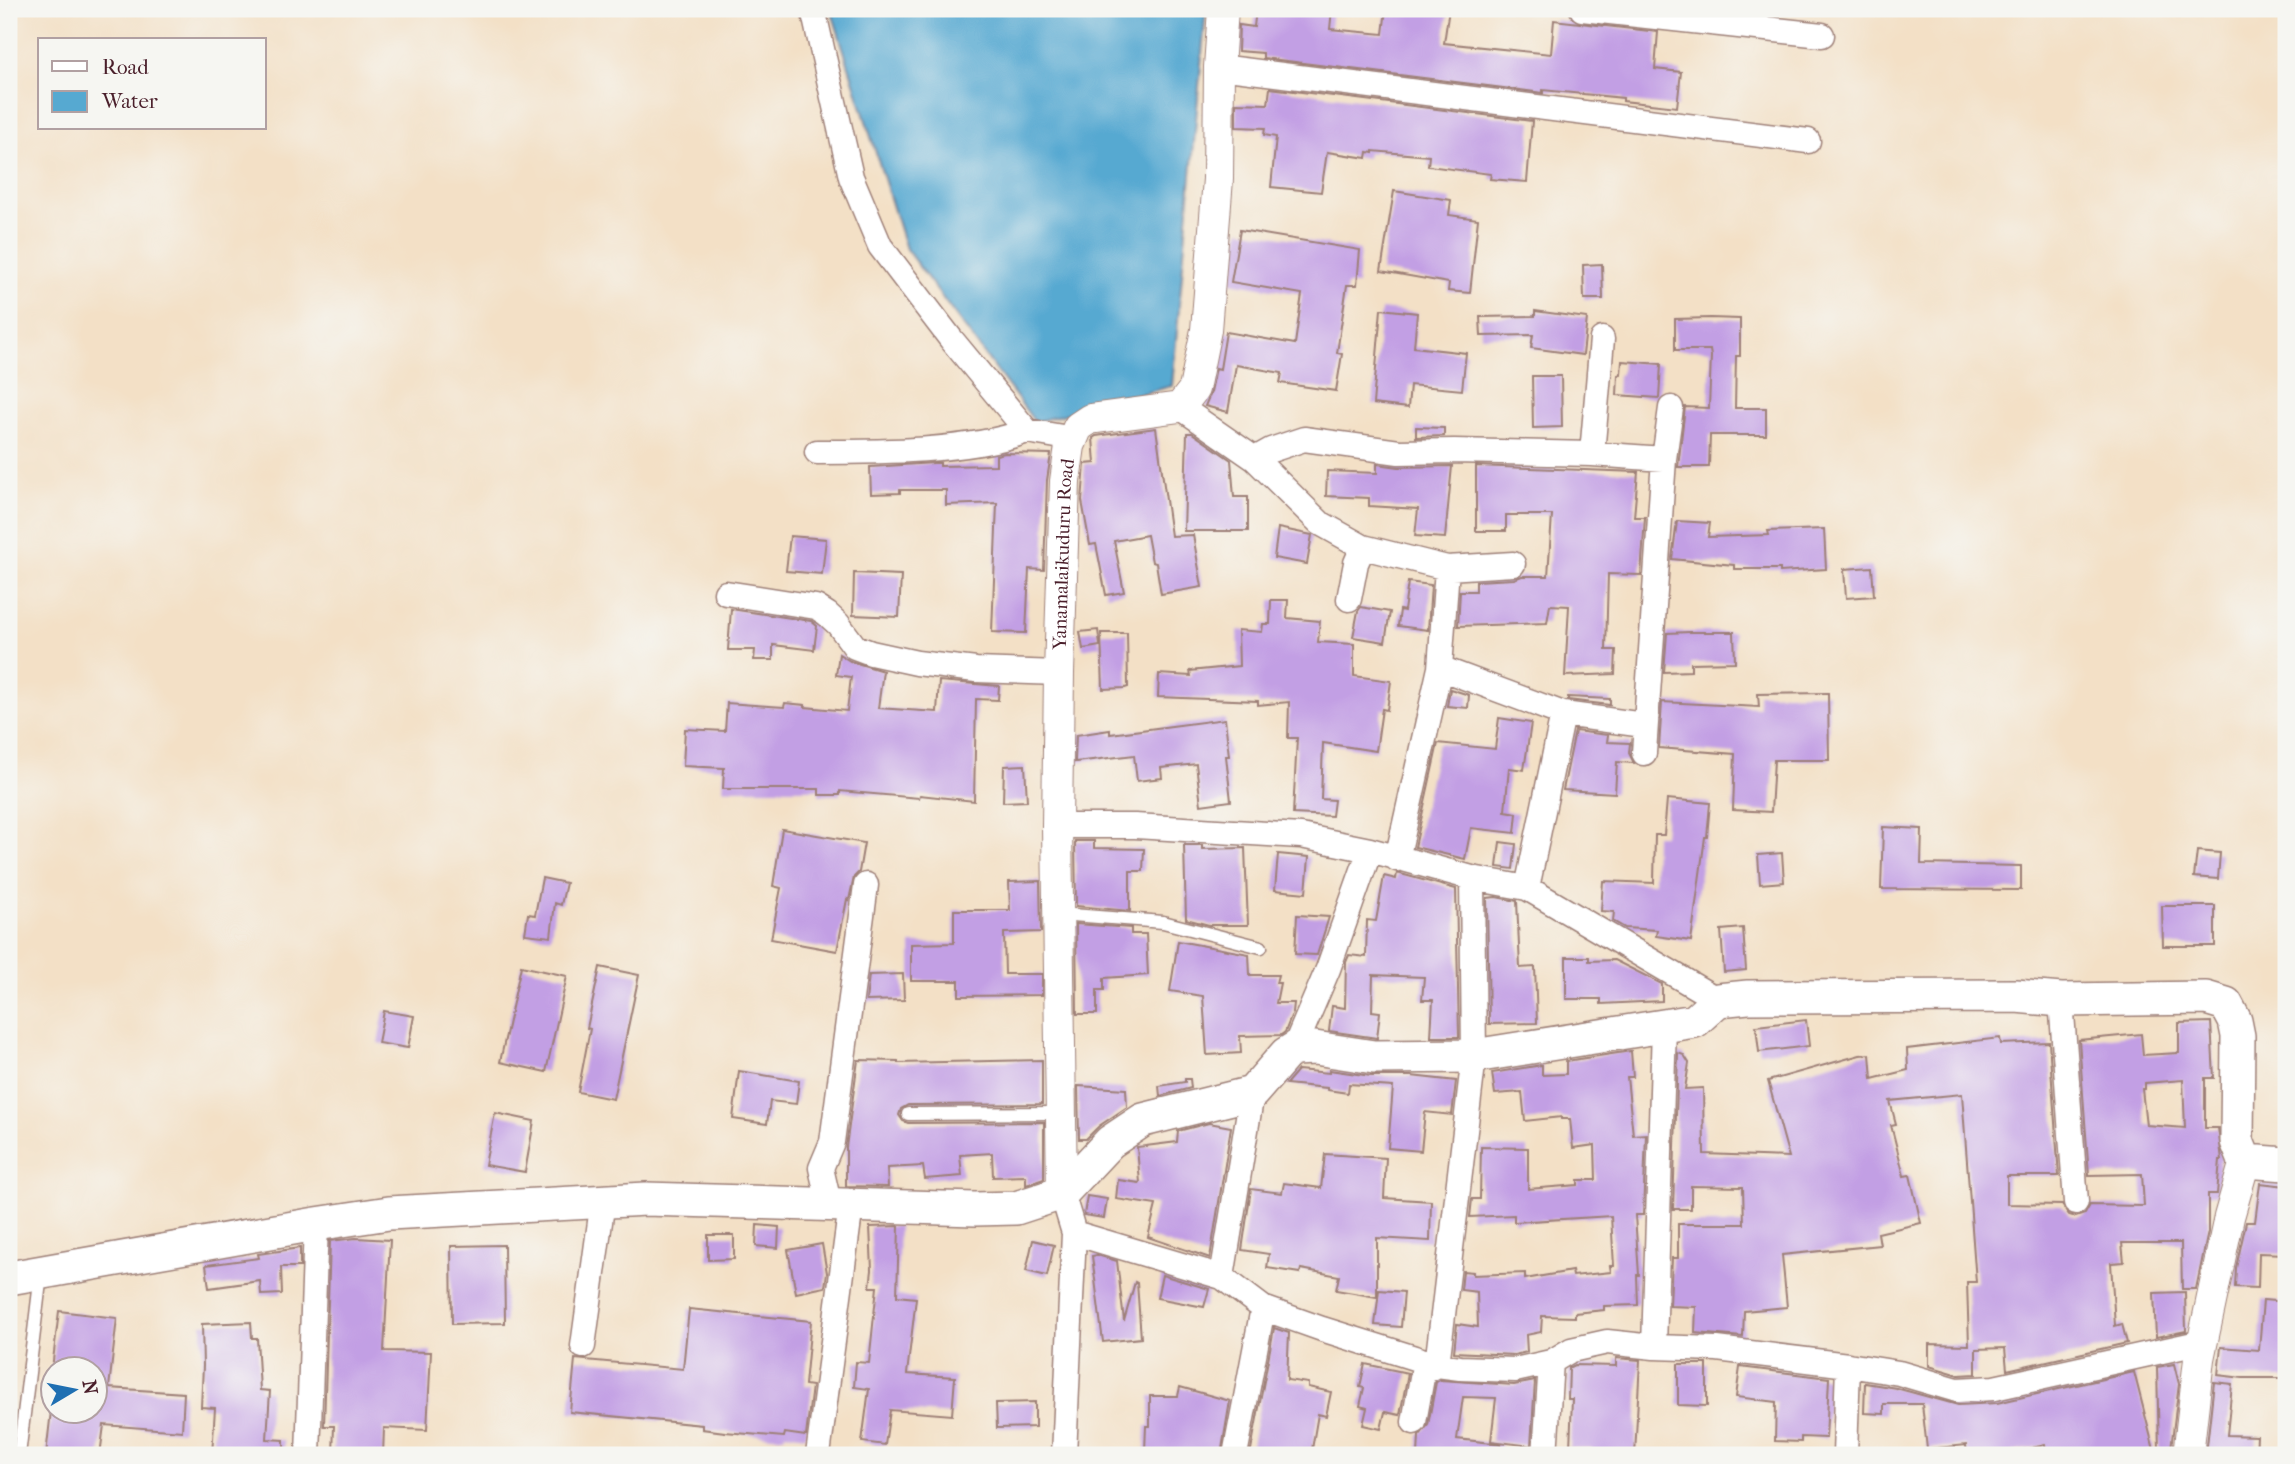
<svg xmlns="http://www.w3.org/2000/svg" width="2295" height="1464" font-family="'IM FELL French Canon',serif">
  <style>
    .water { fill: #56a9d1; stroke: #50647e; stroke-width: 2 }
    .building { fill: #c29fe4; fill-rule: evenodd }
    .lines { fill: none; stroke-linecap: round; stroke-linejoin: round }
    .service-casing { stroke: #9e8078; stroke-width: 15 }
    .minor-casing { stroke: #9e8078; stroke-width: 27 }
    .tertiary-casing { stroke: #9e8078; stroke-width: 32 }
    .secondary-casing { stroke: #9e8078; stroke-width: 36 }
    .service { stroke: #fff; stroke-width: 12 }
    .minor { stroke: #fff; stroke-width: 24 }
    .tertiary { stroke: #fff; stroke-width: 30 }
    .secondary { stroke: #fff; stroke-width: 33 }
    .labels { text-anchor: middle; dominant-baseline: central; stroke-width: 7; stroke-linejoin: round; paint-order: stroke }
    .street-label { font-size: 19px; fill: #4a1f2b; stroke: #f6f6f2 }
  </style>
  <rect width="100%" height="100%" fill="#f6f6f2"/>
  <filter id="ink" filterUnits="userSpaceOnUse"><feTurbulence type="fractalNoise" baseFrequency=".0143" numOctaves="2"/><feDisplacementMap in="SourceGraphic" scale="14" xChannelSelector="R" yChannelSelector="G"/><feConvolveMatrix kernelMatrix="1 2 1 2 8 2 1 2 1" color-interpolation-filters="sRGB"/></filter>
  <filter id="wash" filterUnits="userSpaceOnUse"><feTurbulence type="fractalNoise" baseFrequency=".00686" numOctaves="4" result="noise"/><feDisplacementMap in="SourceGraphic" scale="28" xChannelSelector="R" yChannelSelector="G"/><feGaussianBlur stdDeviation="1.57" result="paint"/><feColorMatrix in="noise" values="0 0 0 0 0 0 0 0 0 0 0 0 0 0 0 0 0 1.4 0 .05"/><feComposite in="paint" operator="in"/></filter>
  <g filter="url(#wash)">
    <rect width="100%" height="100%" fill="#f3e0c6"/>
    <path class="water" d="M831 9H1206L1172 386 1035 422 906 249Z"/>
    <g id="blocks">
      <path class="building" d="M1256 9H1332L1330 29 1383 34 1386 9H1449L1444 43 1551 54 1554 20 1658 32 1655 69 1681 72 1677 107 1623 101V98L1543 90V93L1263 58V53L1238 51 1239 25 1254 27Z
        M1270 88 1532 121 1527 182 1490 179 1491 174 1428 166 1429 156 1373 151V153L1368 152 1367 158 1327 152 1321 192 1271 187 1276 137 1264 135 1265 128 1236 127V103L1268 104Z
        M1394 191 1451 200 1449 215 1478 219 1470 293 1448 291 1449 283 1381 271Z
        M1240 230 1360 250 1357 285H1347L1337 353 1342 354 1336 391 1280 383 1282 373 1236 365 1228 412 1205 406 1211 392 1216 368 1220 369 1226 332 1295 344 1302 294 1231 282Z
        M1602 264 1603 299H1584L1583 265Z
        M1381 309 1417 313 1414 347 1466 353 1462 390 1410 385 1408 408 1373 404Z
        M1535 311 1587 318 1583 355 1531 348 1533 335 1481 336 1480 317 1535 316Z
        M1710 318 1740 319V356H1736L1735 408H1766V435H1710L1709 467H1678L1685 407 1709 408 1711 356 1710 350H1675V319Z
        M1622 361 1661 364 1659 398 1617 395 1618 375 1621 374Z
        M1532 376H1561L1562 427 1533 428Z
        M1416 427 1444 428V436L1416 437Z
        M1156 428 1171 536 1193 535 1202 587 1161 594 1156 563 1152 562 1147 535 1114 541 1124 592 1106 595 1096 544 1090 545 1082 501 1085 464 1095 463 1093 438 1096 436Z
        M1187 433H1192L1231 460 1234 497H1248V531H1184Z
        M1005 453 1051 454 1047 480 1044 570 1029 569 1026 633 992 632 997 503 946 505V490H900V493L871 494 870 467 934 463H940V466L996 465V455Z
        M1377 464 1399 467 1452 466 1445 538 1415 536 1418 509 1369 506V498L1326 496 1327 471 1377 473Z
        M1476 466 1638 472 1634 517H1645L1641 575 1608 574 1606 650H1616L1615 674 1565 676 1569 606 1550 605 1547 623 1458 626 1460 591H1476V581L1514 579 1522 576H1548L1552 515H1506V531H1476Z
        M1677 521 1710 523 1708 537 1769 535 1768 531 1824 529 1826 569 1780 572V569H1734V565L1672 559Z
        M1278 528 1312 535 1307 564 1274 558Z
        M790 536 826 539 822 574 786 571Z
        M1872 567 1874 596 1846 598 1844 569Z
        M854 573 901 575 899 617 853 615Z
        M1408 582 1431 585 1428 630 1398 626 1400 610 1404 611Z
        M1271 600H1288L1287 618 1320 621 1318 642 1354 644V676L1391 681 1387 710 1382 709 1376 751 1323 743 1321 799 1334 800 1332 816 1293 814 1297 738H1288L1289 702 1258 705V701L1158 697 1159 674 1191 676 1190 671 1239 666 1238 630 1262 632 1263 624H1270Z
        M1361 607 1390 612 1385 642 1353 637 1358 611Z
        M731 609 811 621 817 626 814 650 773 645V660H754L755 650H728Z
        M1098 630 1100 646 1083 649 1080 632Z
        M1690 632H1734L1735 662 1691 663V671L1664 672 1667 633Z
        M1101 633H1127L1128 687 1125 688 1103 689Z
        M839 654 850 661 883 671 878 708 937 712 939 681 999 686 998 700 976 699 974 801 920 795 919 798 840 791V795H819V789H723L724 768 683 766 685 729 725 731 727 703 784 707 785 703 805 705V707L847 711 851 677 836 675Z
        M1450 689 1469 695 1468 708 1447 706Z
        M1828 693 1829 760H1774L1771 812 1733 810 1735 754 1659 748 1662 702 1759 707 1758 694Z
        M1568 697 1610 699V705L1568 700Z
        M1499 718 1531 723 1524 770 1509 768 1505 811 1517 813 1515 833 1471 828 1465 859 1415 847 1438 743 1495 749Z
        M1225 719 1229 756H1226L1231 801 1201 805 1196 764 1161 768 1162 778 1137 781 1134 755 1075 762 1076 735 1110 730V734Z
        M1575 731 1608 735 1607 742 1630 743 1629 753 1634 763 1617 762 1615 793 1563 790Z
        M1025 765 1027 801 1003 802 1004 766Z
        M1667 799 1710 803 1707 837H1705L1691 941 1656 936 1657 930 1625 928 1613 921 1614 912 1601 911 1603 881 1654 883 1655 835H1664Z
        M1883 827 1922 829 1921 864 2021 866V890L1881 889Z
        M782 829 864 843 859 872 854 877 849 900 847 899 837 951 771 939 781 888 773 886Z
        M1075 841H1094V848L1144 849 1143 871H1130V911L1076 906Z
        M1500 842 1516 844 1513 869 1497 867Z
        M1184 845H1202V849L1245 848 1248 925H1209L1186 919Z
        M2197 851 2220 853 2218 879 2194 877Z
        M1782 853 1784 882 1760 884 1758 855Z
        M1278 854 1309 857 1306 893 1275 890Z
        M1397 873 1456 889 1459 1037H1431L1433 1000H1422L1424 977 1373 975 1372 1011 1380 1012 1377 1038 1329 1031 1332 1006 1345 1008 1346 962 1349 955 1366 957 1367 920 1376 921 1384 876 1396 879Z
        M542 878 566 883 561 905 555 903 551 937 525 934 528 914 535 915Z
        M1040 881 1041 932 1004 933 1005 974H1042V995L959 996V981H911V944L954 943V910H1010L1009 882Z
        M1496 897 1517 901 1520 968 1535 967 1537 1023 1489 1024 1487 898Z
        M2162 906H2215V946H2163Z
        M1297 915 1329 917 1317 955 1295 954Z
        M1076 924 1131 928V934H1146L1148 975 1104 978V990H1097V1014H1077Z
        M1743 928 1746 970 1724 972 1721 930Z
        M1178 941 1249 954 1250 975H1278L1276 983H1280L1276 1003H1294L1293 1012 1285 1032 1281 1035 1240 1036 1241 1053 1207 1055 1203 996 1170 991Z
        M1566 957H1589V961L1614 960 1662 984V1001L1601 1004V999H1566Z
        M521 966 567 976 546 1072 500 1062Z
        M600 967 639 975 613 1099 578 1092 590 1029 587 1028Z
        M903 974 904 1000 866 1001 869 975Z
        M384 1011 414 1016 408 1048 378 1043Z
        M1806 1020 1809 1046 1759 1052 1756 1026Z
        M2211 1022 2214 1078H2205V1128H2218L2222 1160H2220L2217 1194H2208V1232L2196 1289H2182L2181 1243H2122L2124 1262 2111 1263 2115 1326 2122 1324 2127 1343 2007 1370 2005 1348 1976 1349V1374L1959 1375 1929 1366V1344L1969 1345 1967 1282H1976L1962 1094 1890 1101 1896 1124 1891 1125 1904 1176 1910 1175 1921 1223 1878 1233 1880 1245 1782 1255 1787 1307 1744 1311 1743 1337 1695 1333 1696 1307 1670 1306 1672 1258H1678V1224H1744L1743 1187 1691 1186V1209H1673L1678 1053 1684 1055 1689 1063 1685 1089 1703 1088 1704 1154 1789 1157 1768 1081 1860 1055 1870 1054 1872 1079 1908 1070 1907 1049 2000 1038 2001 1044 2049 1042 2059 1176H2007V1204L2062 1205 2069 1215 2076 1217 2085 1214 2090 1205 2144 1206 2142 1174 2089 1175 2079 1040 2141 1034 2143 1055 2179 1053V1023ZM2183 1080 2185 1128 2146 1125 2142 1089H2145V1083Z
        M1631 1051 1633 1077H1627L1633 1135 1646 1134 1643 1215H1635L1639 1275H1637L1638 1305 1604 1306V1310L1575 1313V1317L1542 1316 1541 1332 1526 1335 1527 1352 1514 1355 1454 1352 1457 1324 1478 1327 1477 1292 1461 1290 1463 1271 1473 1272V1275L1525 1273V1279L1572 1271 1573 1276 1611 1272 1610 1266H1614L1611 1216 1514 1222V1215L1470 1217 1472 1199H1480L1481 1147 1528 1148V1189L1578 1185V1180H1596L1595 1145 1573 1148 1570 1119H1561V1117L1525 1121 1522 1092 1495 1094 1492 1073 1542 1065V1075L1566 1074V1061Z
        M858 1060 898 1061V1063L1042 1060V1104H1043L908 1105 901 1109 899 1115 903 1121 908 1123 1044 1122V1179L1026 1185V1176L993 1177 992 1153 960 1155 962 1176 925 1179 923 1166 887 1168 888 1187 846 1186V1147Z
        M1298 1070 1329 1073V1070L1371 1076H1411L1456 1081 1452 1115 1425 1112 1421 1151 1388 1148 1393 1087 1349 1084 1348 1093 1327 1090V1088L1286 1084Z
        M739 1071 799 1081 796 1104 770 1101 767 1124 733 1119Z
        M1185 1079H1190L1191 1088 1160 1096 1159 1086 1185 1082Z
        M1078 1086 1126 1089 1127 1107 1099 1126 1086 1139H1079Z
        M495 1113 534 1121 525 1172 485 1165Z
        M1209 1123 1231 1127 1210 1258 1148 1237 1156 1205 1116 1199 1118 1180 1140 1183 1137 1147 1177 1142 1178 1131Z
        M1325 1154 1386 1158 1384 1198 1431 1201 1430 1241 1377 1238V1297L1336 1290 1339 1276 1301 1269 1300 1273 1267 1268 1269 1254 1242 1250 1251 1189 1282 1193 1284 1183 1321 1188Z
        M2260 1183 2286 1186V1254L2259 1253 2258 1288 2235 1287 2236 1268 2246 1222H2255Z
        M1087 1196 1107 1199 1104 1218 1084 1215Z
        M757 1225 779 1227 778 1248 756 1246Z
        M899 1226 897 1296 916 1298 907 1374 955 1377 952 1415 890 1410 885 1445 862 1442 869 1389 854 1387 856 1362 869 1363 877 1287H870L872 1270 870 1227Z
        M708 1235H734V1259L708 1260Z
        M356 1238 390 1240 384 1351 431 1352 427 1430 384 1428 383 1455H333L334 1426H324L330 1241Z
        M1033 1240 1054 1245 1047 1276 1026 1271Z
        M822 1244 827 1273 825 1287 796 1293 788 1250Z
        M504 1245 505 1323 452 1324 451 1246Z
        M300 1248V1267H281L282 1294 261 1295 260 1281 209 1288 206 1265 259 1258 258 1254Z
        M1097 1255 1117 1261 1124 1321 1135 1282 1137 1283 1141 1338 1103 1342 1092 1256Z
        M1162 1275 1209 1289 1204 1307 1157 1298Z
        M1379 1290 1404 1292 1401 1327 1375 1325Z
        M2185 1292 2186 1331 2156 1337 2154 1293Z
        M2263 1300 2286 1302V1378H2243L2218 1375 2221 1347 2259 1350Z
        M689 1309 811 1321 805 1385 812 1386 806 1436 785 1433 784 1437 725 1432 702 1429V1425L570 1412 575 1359 683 1369Z
        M59 1311 117 1318 109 1388 184 1393 182 1431 104 1425 100 1455H46L51 1411H94V1369H52Z
        M251 1322 252 1338H257L260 1390 270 1391 267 1439 284 1440V1455H212L215 1408 201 1407 203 1366 202 1324Z
        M1274 1328 1289 1333 1287 1380 1308 1383V1387L1331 1392 1326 1416 1318 1414 1311 1455H1250Z
        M1616 1358 1640 1360 1635 1455H1592V1448H1570L1572 1399H1568L1569 1368 1575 1365 1616 1366Z
        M1365 1364 1408 1373 1400 1415 1385 1412 1381 1429 1363 1425 1367 1408 1360 1406 1364 1388 1360 1387Z
        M1678 1364H1707V1406L1678 1405Z
        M2174 1364 2179 1384 2171 1448 2159 1450 2157 1367Z
        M1740 1367 1829 1378 1826 1438 1801 1437V1442L1775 1441 1776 1402 1736 1397Z
        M2134 1372 2154 1450 2147 1451 2148 1455H2047L2045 1445 2005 1454 1967 1455 1966 1445 1927 1449 1922 1404H1884V1414L1864 1413 1865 1383 1896 1388 1958 1405 1997 1403Z
        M1440 1380 1514 1385 1535 1381 1531 1446 1491 1441 1496 1398 1463 1397 1457 1439 1501 1444 1500 1455H1418L1419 1436 1428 1425 1436 1382Z
        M2214 1382 2232 1384 2227 1435 2257 1436 2256 1455H2206Z
        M1180 1387 1230 1401 1221 1455H1185L1145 1451 1146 1426H1150V1396H1178Z
        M1035 1402V1427L997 1428 996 1403Z"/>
    </g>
  </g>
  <g filter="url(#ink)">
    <use href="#blocks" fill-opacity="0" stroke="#9e8078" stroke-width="2"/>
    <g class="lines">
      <g class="service-casing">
        <path id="service" d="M1059 914 1163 922 1261 947
          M908 1114 1061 1113
          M19 1455 41 1274"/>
      </g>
      <g class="minor-casing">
        <path id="minor" d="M813 9 851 177 880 246 951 339 1027 431 1074 439
          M1582 9 1822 35
          M1219 67 1808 141
          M1180 407 1255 459 1320 523 1363 547 1447 568 1513 564
          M817 452C879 452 970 452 1027 431
          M1592 454 1602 339
          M1255 459 1271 450 1304 439 1399 452 1454 451 1592 454 1664 459
          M726 593 816 607 827 614 838 624 855 647 871 653 917 663 976 670 1059 673
          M1349 599 1356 563 1363 547
          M1440 668 1563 714 1644 725
          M1644 753 1664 459 1671 408
          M1057 826H1135L1301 836 1370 850
          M1397 859 1440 668 1447 568
          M1527 888 1563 714
          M2061 1000 2076 1202
          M1294 1049 1328 969 1370 850 1472 878 1527 888 1718 1000
          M1062 1193 1074 1233 1064 1455
          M829 1203 821 1168 832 1142 866 885
          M1074 1233 1222 1277 1263 1308 1322 1329 1437 1365 1460 1368 1515 1370 1551 1362 1571 1350 1607 1342 1654 1347 1717 1349 1848 1365 1899 1373 1957 1390 1994 1388 2203 1342
          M1222 1277 1252 1093
          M583 1346 603 1200
          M1654 1347 1664 1027
          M1414 1422 1423 1372 1437 1365 1474 1056 1472 878
          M308 1455 316 1224
          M818 1455 851 1205
          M1235 1455 1263 1308
          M1545 1455 1551 1362
          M1845 1455 1848 1365"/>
      </g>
      <g class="tertiary-casing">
        <g id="tertiary">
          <path id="s1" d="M1062 1193 1057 826 1059 673 1065 481 1070 446 1078 427 1090 419 1180 407 1194 389 1206 330 1218 179 1219 67 1223 9"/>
          <path d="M2188 1455 2199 1359 2229 1217 2245 1161"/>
        </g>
      </g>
      <g class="secondary-casing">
        <path id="secondary" d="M9 1278 316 1224 389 1213 646 1199 975 1209 1016 1208 1062 1193 1110 1142 1143 1120 1252 1093 1286 1054 1294 1049 1315 1048 1374 1057 1474 1056 1695 1021 1718 1000 1748 997 2016 996 2061 1000 2206 998 2226 1004 2235 1021 2238 1036 2237 1141 2245 1161 2286 1164"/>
      </g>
      <use href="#service" class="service"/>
      <use href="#minor" class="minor"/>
      <use href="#tertiary" class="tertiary"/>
      <use href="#secondary" class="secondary"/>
    </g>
  </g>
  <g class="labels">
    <g class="street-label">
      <text stroke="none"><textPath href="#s1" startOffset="639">Yanamalaikuduru Road</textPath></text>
    </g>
  </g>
  <rect width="2295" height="1464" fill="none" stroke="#f6f6f2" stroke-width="35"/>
  <rect x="38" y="38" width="228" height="91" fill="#f6f6f2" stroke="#b1a0a2" stroke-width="2"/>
  <rect x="52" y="61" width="35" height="10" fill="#ffffff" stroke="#b1a0a2" stroke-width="2"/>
  <text x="102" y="74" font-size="21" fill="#4a1f2b">Road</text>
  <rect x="52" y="91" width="35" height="21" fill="#56a9d1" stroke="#b1a0a2" stroke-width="2"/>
  <text x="102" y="108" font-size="21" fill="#4a1f2b">Water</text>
  <g transform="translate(74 1390) rotate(80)"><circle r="33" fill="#f6f6f2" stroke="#b1a0a2" stroke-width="2"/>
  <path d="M0-5L12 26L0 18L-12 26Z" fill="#1f6fb2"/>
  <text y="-10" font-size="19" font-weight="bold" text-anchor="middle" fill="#4a1f2b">N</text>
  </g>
</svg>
